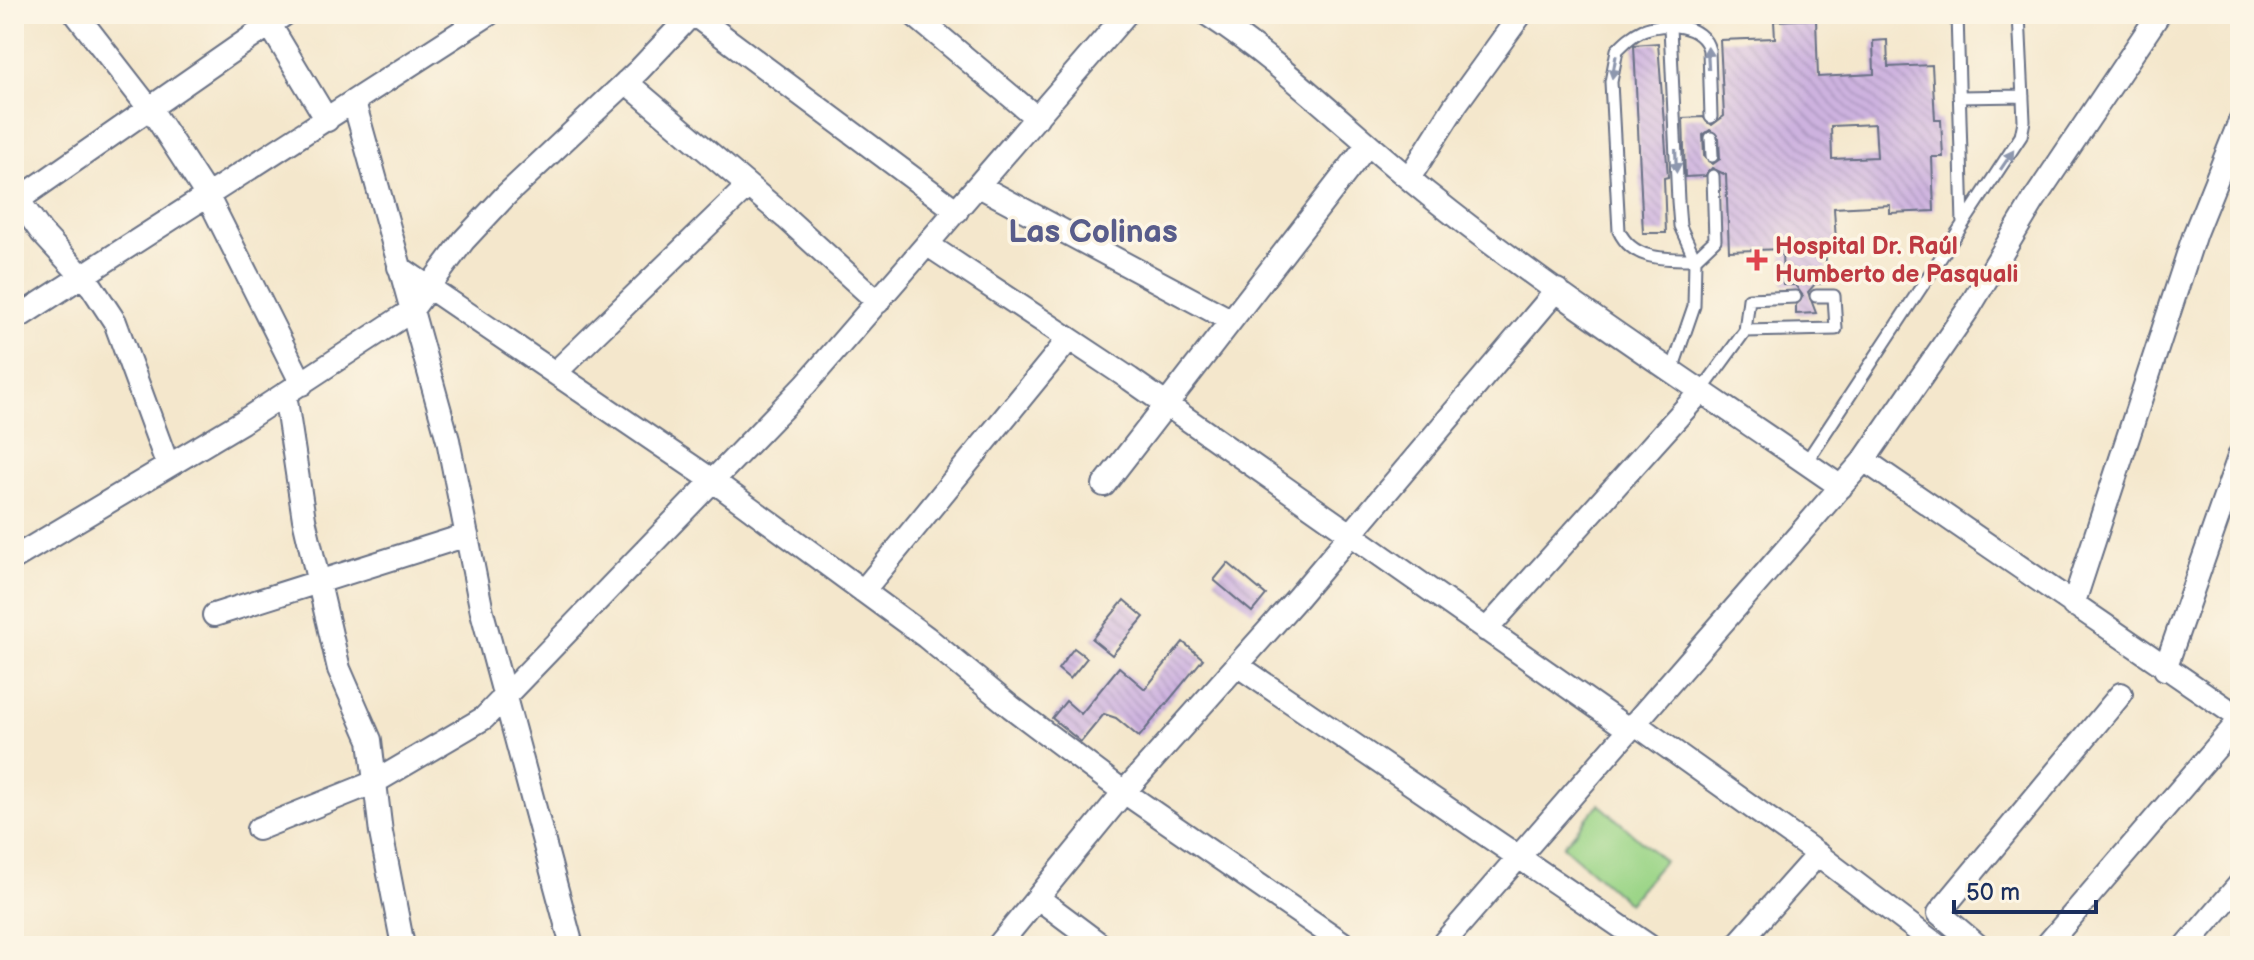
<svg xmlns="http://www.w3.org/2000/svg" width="2254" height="960" font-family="'Balsamiq Sans',sans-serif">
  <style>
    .garden { fill: #9cd588; stroke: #5c8273; stroke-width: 2 }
    .building { fill: url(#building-back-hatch); fill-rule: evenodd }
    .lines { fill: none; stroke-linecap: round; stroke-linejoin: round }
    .lane-casing { stroke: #676f84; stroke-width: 15 }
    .street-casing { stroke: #676f84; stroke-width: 26 }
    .lane { stroke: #fff; stroke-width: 11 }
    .street { stroke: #fff; stroke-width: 22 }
    .oneway { fill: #8d97ae }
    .health-dot { fill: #e0444e; stroke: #fcf5e5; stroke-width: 3 }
    .labels { text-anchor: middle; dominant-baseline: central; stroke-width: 7; stroke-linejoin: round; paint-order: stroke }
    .health-label { font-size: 24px; font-weight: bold; fill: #be3a42; stroke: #fcf5e5; text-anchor: start }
    .district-label { font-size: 32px; font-weight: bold; fill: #595d8b; stroke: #fcf5e5 }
  </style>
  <defs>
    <pattern id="building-back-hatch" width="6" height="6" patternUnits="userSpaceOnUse" patternTransform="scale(2)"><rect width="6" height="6" fill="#cdb2df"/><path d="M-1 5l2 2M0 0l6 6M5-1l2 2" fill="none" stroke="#af99c2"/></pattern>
  </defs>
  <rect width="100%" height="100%" fill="#fcf5e5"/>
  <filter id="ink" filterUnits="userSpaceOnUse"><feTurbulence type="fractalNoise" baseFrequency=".0125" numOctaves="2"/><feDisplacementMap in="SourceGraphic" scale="16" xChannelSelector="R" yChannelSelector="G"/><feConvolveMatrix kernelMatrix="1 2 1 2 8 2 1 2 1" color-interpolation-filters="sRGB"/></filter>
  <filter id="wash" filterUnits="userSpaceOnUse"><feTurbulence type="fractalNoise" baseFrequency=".006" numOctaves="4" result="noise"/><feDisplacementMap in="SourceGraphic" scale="32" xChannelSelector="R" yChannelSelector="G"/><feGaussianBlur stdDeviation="1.8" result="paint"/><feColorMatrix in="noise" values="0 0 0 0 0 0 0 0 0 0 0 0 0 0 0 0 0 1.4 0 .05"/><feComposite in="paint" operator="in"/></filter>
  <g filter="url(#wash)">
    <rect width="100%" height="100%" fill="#f4e7cc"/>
    <path class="garden" d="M1599 804 1664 861 1628 903 1563 846Z"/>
    <g id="blocks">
      <path class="building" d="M1816 19 1818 77 1874 74 1873 41 1887 40 1888 67 1932 65 1935 120H1941L1943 157H1932L1934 211 1890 213V205L1834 208 1836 242H1825L1827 283 1815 284 1808 292 1816 313 1796 314V305L1803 296 1795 285H1783L1782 249 1729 251 1726 175 1712 168 1705 176 1685 177 1683 118 1703 117 1712 125 1724 116 1720 40 1775 38 1774 21ZM1875 124 1877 157 1832 159 1831 126ZM1710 130 1719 138 1720 159 1713 164 1704 156 1703 135Z
        M1658 43 1668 177 1664 178 1666 233H1643L1634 45Z
        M1228 563 1266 595 1252 612 1214 580Z
        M1124 600 1144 617 1112 655 1092 639Z
        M1183 642 1203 659 1139 737 1116 718 1104 714 1081 742 1052 718 1066 701 1081 714 1119 667 1145 689Z
        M1074 648 1087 658 1070 679 1058 669Z"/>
    </g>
  </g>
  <g filter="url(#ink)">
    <use href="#blocks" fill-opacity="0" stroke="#676f84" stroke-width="2"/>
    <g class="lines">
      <g class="lane-casing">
        <path id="lane" d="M1957 14 1963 224
          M1670 27 1678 201 1680 226 1695 259 1694 306 1672 370
          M1959 97 2023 96
          M1711 117 1709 50C1703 24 1664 21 1643 30 1632 35 1625 42 1617 50L1611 82 1619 231C1633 261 1666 259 1695 259L1715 240 1713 176
          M1711 138 1712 156
          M1745 331 1836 329 1834 296H1816
          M1702 390 1745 331 1749 299 1795 297
          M1806 462 2021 136 2024 121 2019 14"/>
      </g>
      <g class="street-casing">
        <path id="street" d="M76 14 156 117 208 197 302 384
          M693 14 957 211
          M913 14 1037 118
          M1207 14C1287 66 1354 136 1429 195 1560 300 1703 391 1841 487
          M264 15 327 120
          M626 82 786 218 878 302
          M354 102 448 440 482 612 572 946
          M1409 178 1456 104 1521 14
          M979 186 1230 320
          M14 194 42 233 92 287 115 322 168 466
          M18 200 285 14
          M928 245 1130 379 1628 729
          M399 267 712 480 926 637 1011 707 1124 792 1347 946
          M14 320 489 14
          M556 372 748 186
          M285 394 304 519 339 669 370 740 381 833 403 946
          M1864 460 2240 718
          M1104 485 1368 144
          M14 558 242 422 411 311 464 240 507 194 639 70 692 14
          M863 591 1069 339
          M2073 605 2195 233 2240 121
          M214 615 467 535
          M1486 630 1702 390
          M1237 665 1649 946
          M2165 669 2240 454
          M1634 723 1808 847 1938 946
          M258 829 375 782 484 718 806 384 1126 14
          M1038 898 1102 946
          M998 946 1124 792 1297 598 1557 290
          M1441 946 1864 460 1969 308 2034 200 2159 14
          M1736 946 1818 854
          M1978 946 1939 913 2121 694
          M2046 946 2240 720
          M2186 946 2240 884"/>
      </g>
      <use href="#lane" class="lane"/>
      <use href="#street" class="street"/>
    </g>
    <defs><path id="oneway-solid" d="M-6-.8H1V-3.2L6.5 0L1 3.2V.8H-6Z" transform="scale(2)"/></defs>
    <g class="oneway">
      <use href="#oneway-solid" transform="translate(1708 58) rotate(-93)"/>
      <use href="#oneway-solid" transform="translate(1614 67) rotate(100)"/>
      <use href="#oneway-solid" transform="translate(2007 160) rotate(-56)"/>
      <use href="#oneway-solid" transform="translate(1676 161) rotate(88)"/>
    </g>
  </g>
  <path class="health-dot" d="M1753 248h8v8h8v8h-8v8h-8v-8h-8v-8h8z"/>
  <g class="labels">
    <g class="health-label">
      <text x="1775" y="246">Hospital Dr. Raúl<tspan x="1775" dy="28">Humberto de Pasquali</tspan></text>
    </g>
    <g class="district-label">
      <text x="1093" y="232">Las Colinas</text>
    </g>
  </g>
  <rect width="2254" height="960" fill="none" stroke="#fcf5e5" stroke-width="48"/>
  <path d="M1954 900v12h142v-12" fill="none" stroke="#1b2f5e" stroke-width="4"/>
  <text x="1966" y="900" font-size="24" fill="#1b2f5e" stroke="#fcf5e5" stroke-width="6" paint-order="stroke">50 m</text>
</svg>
